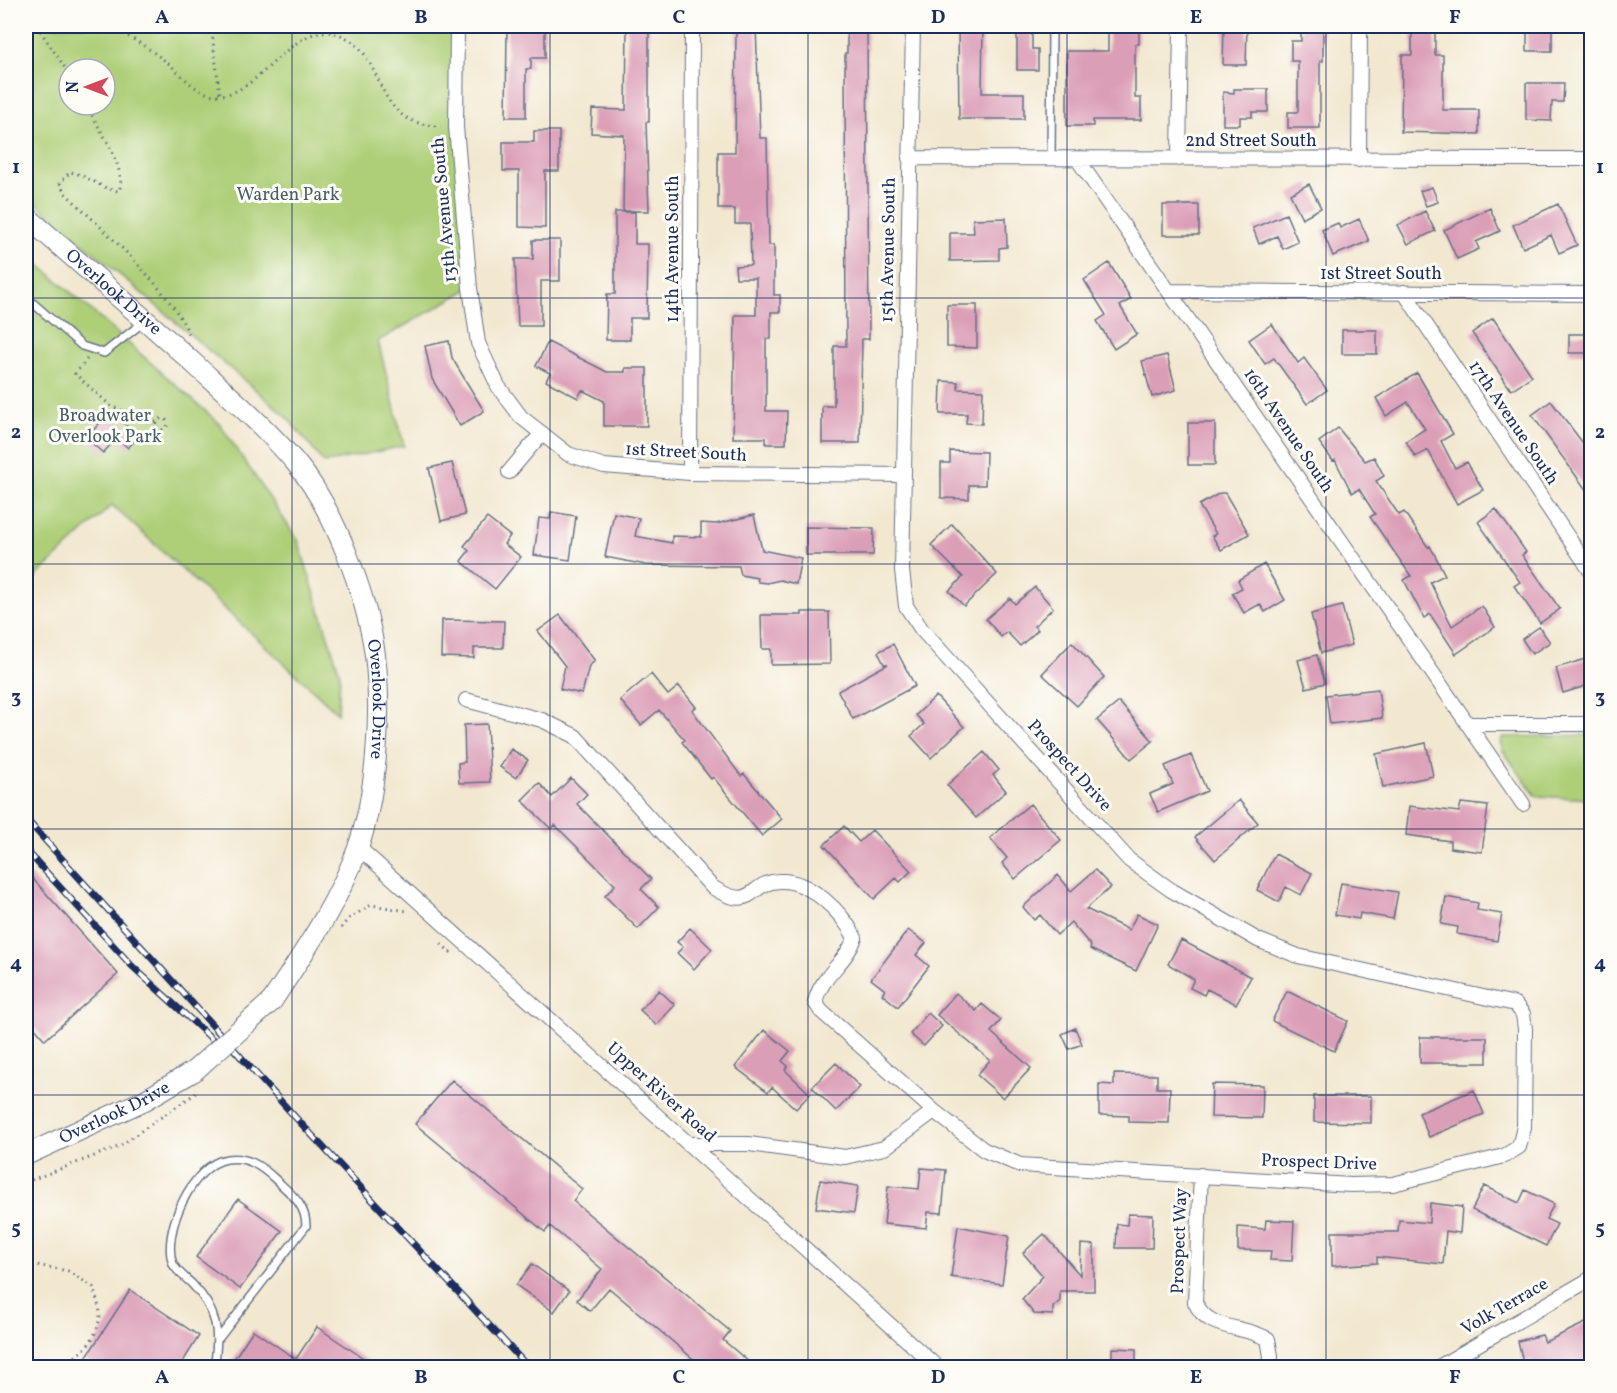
<svg xmlns="http://www.w3.org/2000/svg" width="1617" height="1393" font-family="Vollkorn,serif">
  <style>
    .green { fill: #aecf78; stroke: #647f6b; stroke-width: 1.5; fill-rule: evenodd }
    .building { fill: #db9eb7 }
    .lines { fill: none; stroke-linecap: round; stroke-linejoin: round }
    .service-casing { stroke: #667086; stroke-width: 10 }
    .minor-casing { stroke: #667086; stroke-width: 16 }
    .secondary-casing { stroke: #667086; stroke-width: 22 }
    .path { stroke: #667086; stroke-width: 3; stroke-dasharray: 1.5 4.5; stroke-linecap: butt }
    .service { stroke: #fff; stroke-width: 7 }
    .minor { stroke: #fff; stroke-width: 14 }
    .secondary { stroke: #fff; stroke-width: 20 }
    .rail-casing { stroke: #1b2f5e; stroke-width: 7 }
    .rail { stroke: #fdfcf7; stroke-width: 4.5; stroke-dasharray: 14; stroke-linecap: butt }
    .secondary-bridge-casing { stroke: #667086; stroke-width: 22; stroke-linecap: butt }
    .secondary-bridge { stroke: #fff; stroke-width: 20 }
    .grid { fill: none; stroke: #1b2f5e; stroke-width: 1.5; stroke-opacity: 0.55 }
    .labels { text-anchor: middle; dominant-baseline: central; stroke-width: 6; stroke-linejoin: round; paint-order: stroke }
    .street-label { font-size: 18px; fill: #1b2f5e; stroke: #fdfcf7 }
    .park-label { font-size: 18px; fill: #475f66; stroke: #fdfcf7 }
    .neatline { fill: none; stroke: #1b2f5e; stroke-width: 2 }
    .grid-label { font-size: 20px; text-anchor: middle; font-weight: bold; fill: #1b2f5e }
  </style>
  <rect width="100%" height="100%" fill="#fdfcf7"/>
  <filter id="ink" filterUnits="userSpaceOnUse"><feTurbulence type="fractalNoise" baseFrequency=".0167" numOctaves="2"/><feDisplacementMap in="SourceGraphic" scale="12" xChannelSelector="R" yChannelSelector="G"/><feConvolveMatrix kernelMatrix="1 2 1 2 8 2 1 2 1" color-interpolation-filters="sRGB"/></filter>
  <filter id="wash" filterUnits="userSpaceOnUse"><feTurbulence type="fractalNoise" baseFrequency=".008" numOctaves="4" result="noise"/><feDisplacementMap in="SourceGraphic" scale="24" xChannelSelector="R" yChannelSelector="G"/><feGaussianBlur stdDeviation="1.35" result="paint"/><feColorMatrix in="noise" values="0 0 0 0 0 0 0 0 0 0 0 0 0 0 0 0 0 1.4 0 .05"/><feComposite in="paint" operator="in"/></filter>
  <g filter="url(#wash)">
    <rect width="100%" height="100%" fill="#f2e8d0"/>
    <path class="green" d="M26 26H458L470 288 378 341 404 446 324 463 285 415 26 195ZM69 69H105V105H69Z
      M26 253 219 423 298 540 340 674 338 713 112 505 26 586Z
      M1591 735V799L1536 796 1503 751 1500 742 1503 737Z"/>
    <g id="blocks">
      <path class="building" d="M507 26H545V58H531V69H526V117H506Z
        M627 26H649V122H646L649 211H623L624 135 591 133 592 109 626 110Z
        M736 26H756L760 138H767L769 245H774V295H780V312H771V339H766V411H787L786 444H766V438H733L735 315H756V278H736L735 266 751 265 750 224H735V209H718V152H735Z
        M847 26H867L869 339H862L860 443H822V406H834V346H846L845 53H847Z
        M958 26H983L982 93H1024V119H959Z
        M1017 26H1032V49H1038V70H1017Z
        M1108 26H1139V44H1135V98H1141V120H1093V126H1067V51H1108Z
        M1224 26H1247L1246 65H1223Z
        M1301 26H1323V61H1320V128H1288V112H1298V61H1291V41H1301Z
        M1412 26H1435V55H1443V110H1479V134L1401 132 1402 55H1412Z
        M1527 26H1552V51H1527Z
        M1526 83H1564L1563 102H1552L1551 121 1526 120Z
        M1234 89H1268V112H1252V117H1240V125H1223V92L1234 93Z
        M534 131H559V171H545V228L519 227V171H503V142H534Z
        M1309 184 1321 208 1302 218 1290 194Z
        M1432 187 1438 202 1426 206 1420 191Z
        M1558 204 1577 245 1559 253 1551 235 1523 248 1513 225Z
        M1163 205H1199V235H1163Z
        M1490 208 1500 231 1476 242 1479 249 1457 259 1444 230Z
        M1425 211 1435 231 1408 244 1398 225Z
        M615 212H635V244H648L647 318H630V340H606L607 294H615Z
        M1286 214 1298 242 1283 249 1277 236 1259 244 1253 228Z
        M1006 218 1007 247 999 248V260L950 261V233H974L973 219Z
        M1359 219 1369 241 1333 256 1322 230 1338 223 1340 228Z
        M533 240H560V281H541V326H518L515 259H533Z
        M1109 263 1131 299 1120 306 1137 334 1114 349 1097 321 1106 315 1084 280Z
        M947 305H977V348L947 347Z
        M1493 318 1532 376 1511 390 1472 333Z
        M1272 324 1298 363 1304 358 1327 390 1307 404 1274 358 1265 364 1249 340Z
        M1342 330H1377V354H1342Z
        M1569 334H1592V353H1569Z
        M449 341 452 358 484 411 460 426 432 379 425 346Z
        M548 342 607 372H625V368H647V426H604V401L582 390 578 398 546 381 550 373 536 366Z
        M1167 355 1176 390 1152 397 1142 361Z
        M1417 373 1453 434 1441 441 1455 468 1467 462 1483 490 1457 504 1428 450 1415 457 1406 441 1425 429 1408 402 1386 416 1376 398Z
        M941 381 958 382V389L983 390 982 424 966 423 967 414H940Z
        M1551 401 1592 455V498L1532 415Z
        M110 412 139 436 128 448 117 438 103 453 86 438Z
        M1188 423H1215V465H1188Z
        M1338 428 1365 461 1374 457 1384 476 1376 481 1399 515 1404 512 1428 547 1430 546 1445 575 1430 582 1452 626 1482 606 1495 627 1456 654 1430 614 1424 618 1404 580 1411 576 1370 517 1375 514 1359 489 1352 493 1335 460 1333 461 1319 442Z
        M950 451 986 452 985 485H969V499L941 498V463H950Z
        M452 463 465 515 441 521 429 468Z
        M1220 493H1225L1249 534 1221 550 1212 536 1216 534 1199 505Z
        M1496 509 1526 552 1522 555 1560 609 1540 623 1514 586 1520 582 1478 522Z
        M551 512 576 516 570 560 534 555 539 518 550 519Z
        M614 513 639 518 635 536 672 543V536L701 537V523L716 524 754 515 762 550 801 558 796 584 780 580 767 583 758 582 757 578 741 575 739 566 646 565 605 557Z
        M487 518 510 536 504 544 521 557 495 589 461 561 469 551 464 546Z
        M952 524 997 574 964 606 949 591 963 577 931 545Z
        M806 527 874 528 873 555H806Z
        M1264 564 1285 600 1265 612 1260 604 1244 613 1232 593 1242 588 1238 580Z
        M1035 587 1053 608 1034 626 1038 630 1020 646 1007 632 1001 637 986 619 1010 598 1015 604Z
        M1342 606 1352 645 1321 653 1311 614Z
        M802 612H829L830 664 771 665V649H762L761 615H802Z
        M560 615 595 661 589 666 582 694 560 689 565 666 538 631Z
        M442 620 504 621 503 648H474V658L441 657Z
        M1539 627 1550 642 1532 654 1522 639Z
        M1072 642 1104 677 1077 706 1042 674Z
        M893 644 915 686 853 719 838 691 888 664H884L878 652Z
        M1317 655 1325 683 1306 688 1298 660Z
        M1592 657V684L1563 693 1556 668Z
        M651 674 668 695 679 686 696 707 692 710 741 776 744 774 782 819 762 836 713 777 711 779 682 742 685 740 659 710 641 725 620 700Z
        M1378 689 1382 718 1330 724 1326 695Z
        M936 696 964 727 931 758 911 736 924 724 916 715Z
        M1119 702 1153 741 1131 759 1097 720Z
        M487 724 490 782 459 783 458 763 465 762 464 725Z
        M1426 743 1433 776 1383 787 1376 754Z
        M511 749 528 760 516 778 500 767Z
        M984 752 999 770 993 775 1006 791 976 818 947 785Z
        M1191 755 1207 791 1158 812 1150 794 1173 784 1165 766Z
        M571 778 587 794 577 804 651 879 641 889 659 907 638 929 605 896 615 885 555 825 551 829 522 800 539 783 552 797Z
        M1239 800 1258 823 1215 860 1195 837Z
        M1461 803 1488 806 1482 852 1450 848V841L1406 835 1409 806 1459 812Z
        M1030 804 1061 840 1015 879 1002 863 1007 858 990 838Z
        M844 826 859 842 872 830 911 871 900 882 896 878 874 899 824 845Z
        M1275 854 1312 873 1301 895 1286 887 1279 902 1257 890Z
        M1095 870 1111 887 1086 909 1129 930 1137 914 1158 924 1136 971 1090 949 1091 946 1071 922 1057 935 1040 915 1034 920 1023 907 1058 875 1071 891Z
        M26 871 118 974 45 1040 26 1018Z
        M1341 883 1398 892 1393 919 1360 913 1359 919 1335 915Z
        M1446 897 1478 903 1477 910 1502 914 1497 941 1457 934 1458 927 1441 924Z
        M690 928 712 949 694 969 677 953 683 947 677 942Z
        M908 930 926 943 916 955 929 966 898 1007 882 994 885 990 871 979Z
        M1181 940 1251 977 1236 1004 1207 989 1204 995 1190 988 1194 979 1168 964Z
        M659 990 675 1005 656 1025 640 1010Z
        M1287 991 1348 1021 1334 1051 1272 1021Z
        M956 993 976 1011 982 1004 1001 1020 991 1032 1031 1068 1003 1098 977 1075 990 1060 937 1015Z
        M928 1013 942 1026 924 1046 910 1034Z
        M1075 1028 1082 1044 1069 1049 1062 1034Z
        M764 1030 790 1051 782 1061 788 1066 785 1070 810 1094 796 1109 772 1087 768 1092 735 1067Z
        M1420 1037H1487V1063H1420Z
        M836 1063 860 1087 836 1111 812 1087Z
        M1114 1074 1157 1075V1088H1170L1169 1123 1129 1122V1116L1099 1115V1084L1114 1085Z
        M452 1080 582 1189 573 1201 730 1331 723 1340 756 1368H704L609 1288 590 1311 577 1300 602 1269 550 1226 545 1232 415 1124Z
        M1212 1084 1263 1085 1262 1118 1211 1117Z
        M1474 1090 1484 1114 1429 1137 1419 1113Z
        M1314 1096H1371V1123L1314 1122Z
        M921 1168 946 1170 942 1213 928 1212 926 1228 884 1224 888 1186 919 1189Z
        M820 1180 858 1186 854 1213 816 1208Z
        M1484 1186 1519 1203 1525 1190 1554 1204 1546 1219 1557 1224 1546 1246 1472 1210Z
        M238 1199 282 1231 240 1289 196 1257Z
        M1430 1203 1462 1207 1460 1233 1446 1231 1443 1264 1377 1257V1263L1332 1266V1232H1398L1399 1220 1429 1223Z
        M1128 1214 1153 1215 1152 1248H1116L1117 1224 1127 1225Z
        M1266 1220 1294 1221 1292 1261 1270 1260 1271 1251 1238 1250V1227L1265 1229Z
        M958 1226 1009 1236 1002 1284 951 1277Z
        M1044 1234 1080 1275 1081 1244 1094 1245V1291H1060V1301L1053 1307V1315L1034 1314 1022 1299 1043 1276 1023 1253Z
        M532 1264 569 1291 554 1312 516 1285Z
        M130 1290 199 1336 179 1368H98L85 1359Z
        M1592 1320V1364L1584 1368H1533L1532 1360 1523 1362 1518 1341 1542 1335 1545 1342Z
        M317 1327 378 1368H228L253 1330 296 1359Z
        M1112 1348 1136 1349V1368H1112Z"/>
    </g>
  </g>
  <g filter="url(#ink)">
    <use href="#blocks" fill-opacity="0" stroke="#667086" stroke-width="1.5"/>
    <g class="lines">
      <g class="service-casing">
        <path id="service" d="M1051 159 1052 26
          M26 297 82 346 104 353 145 321
          M214 1368C220 1332 218 1311 192 1284 187 1279 176 1271 173 1264 161 1234 192 1164 227 1159 247 1156 261 1166 275 1179 290 1193 306 1204 306 1226L219 1338"/>
      </g>
      <g class="minor-casing">
        <path id="minor" d="M457 26 456 127 470 288 478 343 498 386 521 417 568 454 604 466 690 473 903 475
          M909 158 1592 159
          M1179 159 1181 26
          M1078 160 1523 804
          M1359 160 1360 26
          M1170 291 1592 294
          M1404 292 1592 573
          M509 472 542 433
          M690 473 692 26
          M466 700 542 720 575 736 712 887C755 914 747 882 780 881 810 880 843 913 855 938 846 963 821 976 815 1002L821 1011 934 1111 984 1150 1020 1165 1351 1185 1393 1184 1504 1156 1519 1147 1524 1127 1525 1029 1523 1014 1515 1004 1298 956 1258 940 1171 890 1129 860 922 630 906 606 902 570 913 26
          M1467 724H1592
          M358 847 938 1368
          M691 1144H749L845 1157 884 1148 934 1111
          M1201 1175 1195 1302C1208 1332 1242 1324 1268 1339L1271 1356 1270 1368
          M1437 1368 1592 1278"/>
      </g>
      <g class="secondary-casing">
        <g id="secondary">
          <path id="s1" d="M26 216C84 267 143 317 201 370 233 399 267 429 296 463 334 508 367 596 375 655 382 712 377 793 358 848 338 903 304 952 272 1001"/>
          <path id="s2" d="M26 1155 145 1100 194 1071"/>
        </g>
      </g>
      <path class="path" d="M37 26 69 74
        M100 26C124 31 145 46 164 60 183 74 196 97 221 95 264 92 297 13 343 36 390 59 369 125 441 126
        M211 26 220 95
        M86 105C97 126 128 169 119 191 100 189 88 175 70 172L60 183 64 192C102 229 168 287 189 334
        M87 359 75 374 112 407 156 422
        M156.5 424a5.5 5.5 0 1 1 11 0a5.5 5.5 0 1 1-11 0Z
        M341 928 348 919 371 905 407 911
        M441 944 450 952 452 951
        M26 1182 118 1147 196 1093
        M26 1263 68 1271 93 1287C95 1295 100 1307 100 1315 96 1352 59 1377 26 1357"/>
      <use href="#service" class="service"/>
      <use href="#minor" class="minor"/>
      <use href="#secondary" class="secondary"/>
      <g class="rail-casing">
        <path id="rail" d="M26 819 296 1118 529 1368
          M26 850 132 966 222 1048"/>
      </g>
      <use href="#rail" class="rail"/>
      <g class="secondary-bridge-casing">
        <path id="secondary-bridge" d="M194 1071 272 1001"/>
      </g>
      <use href="#secondary-bridge" class="secondary-bridge"/>
    </g>
  </g>
  <path class="grid" d="M292 26V1368M550 26V1368M808 26V1368M1067 26V1368M1326 26V1368M26 298H1592M26 564H1592M26 829H1592M26 1095H1592"/>
  <g class="labels">
    <g class="street-label">
      <text x="1251" y="141">2nd Street South</text>
      <text transform="translate(445 210) rotate(-95)">13th Avenue South</text>
      <text transform="translate(673 249) rotate(-90)">14th Avenue South</text>
      <text transform="translate(889 250) rotate(-89)">15th Avenue South</text>
      <text x="1381" y="274">1st Street South</text>
      <text stroke="none"><textPath href="#s1" startOffset="116">Overlook Drive</textPath></text>
      <text transform="translate(1513 423) rotate(56)">17th Avenue South</text>
      <text transform="translate(1288 431) rotate(56)">16th Avenue South</text>
      <text transform="translate(686 453) rotate(3)">1st Street South</text>
      <text stroke="none"><textPath href="#s1" startOffset="620">Overlook Drive</textPath></text>
      <text transform="translate(1069 766) rotate(48)">Prospect Drive</text>
      <text transform="translate(661 1093) rotate(42)">Upper River Road</text>
      <text stroke="none"><textPath href="#s2" startOffset="98">Overlook Drive</textPath></text>
      <text transform="translate(1319 1163) rotate(2)">Prospect Drive</text>
      <text transform="translate(1180 1241) rotate(-88)">Prospect Way</text>
      <text transform="translate(1505 1307) rotate(-30)">Volk Terrace</text>
    </g>
    <g class="park-label">
      <text x="288" y="195">Warden Park</text>
      <text x="105" y="416">Broadwater<tspan x="105" dy="21">Overlook Park</tspan></text>
    </g>
  </g>
  <rect width="1617" height="1393" fill="none" stroke="#fdfcf7" stroke-width="66"/>
  <g transform="translate(87 87) rotate(270)"><circle r="28" fill="#fdfcf7" stroke="#a3aaba" stroke-width="1.5"/>
  <path d="M0-4.5L10 22L0 15L-10 22Z" fill="#d1495b"/>
  <text y="-9" font-size="16" font-weight="bold" text-anchor="middle" fill="#1b2f5e">N</text>
  </g>
  <rect x="33" y="33" width="1551" height="1327" class="neatline"/>
  <g class="grid-label">
    <text x="162" y="23">A</text>
    <text x="421" y="23">B</text>
    <text x="679" y="23">C</text>
    <text x="938" y="23">D</text>
    <text x="1196" y="23">E</text>
    <text x="1455" y="23">F</text>
    <text x="16" y="173">1</text>
    <text x="1600" y="173">1</text>
    <text x="16" y="438">2</text>
    <text x="1600" y="438">2</text>
    <text x="16" y="703">3</text>
    <text x="1600" y="703">3</text>
    <text x="16" y="969">4</text>
    <text x="1600" y="969">4</text>
    <text x="16" y="1234">5</text>
    <text x="1600" y="1234">5</text>
    <text x="162" y="1383">A</text>
    <text x="421" y="1383">B</text>
    <text x="679" y="1383">C</text>
    <text x="938" y="1383">D</text>
    <text x="1196" y="1383">E</text>
    <text x="1455" y="1383">F</text>
  </g>
</svg>
